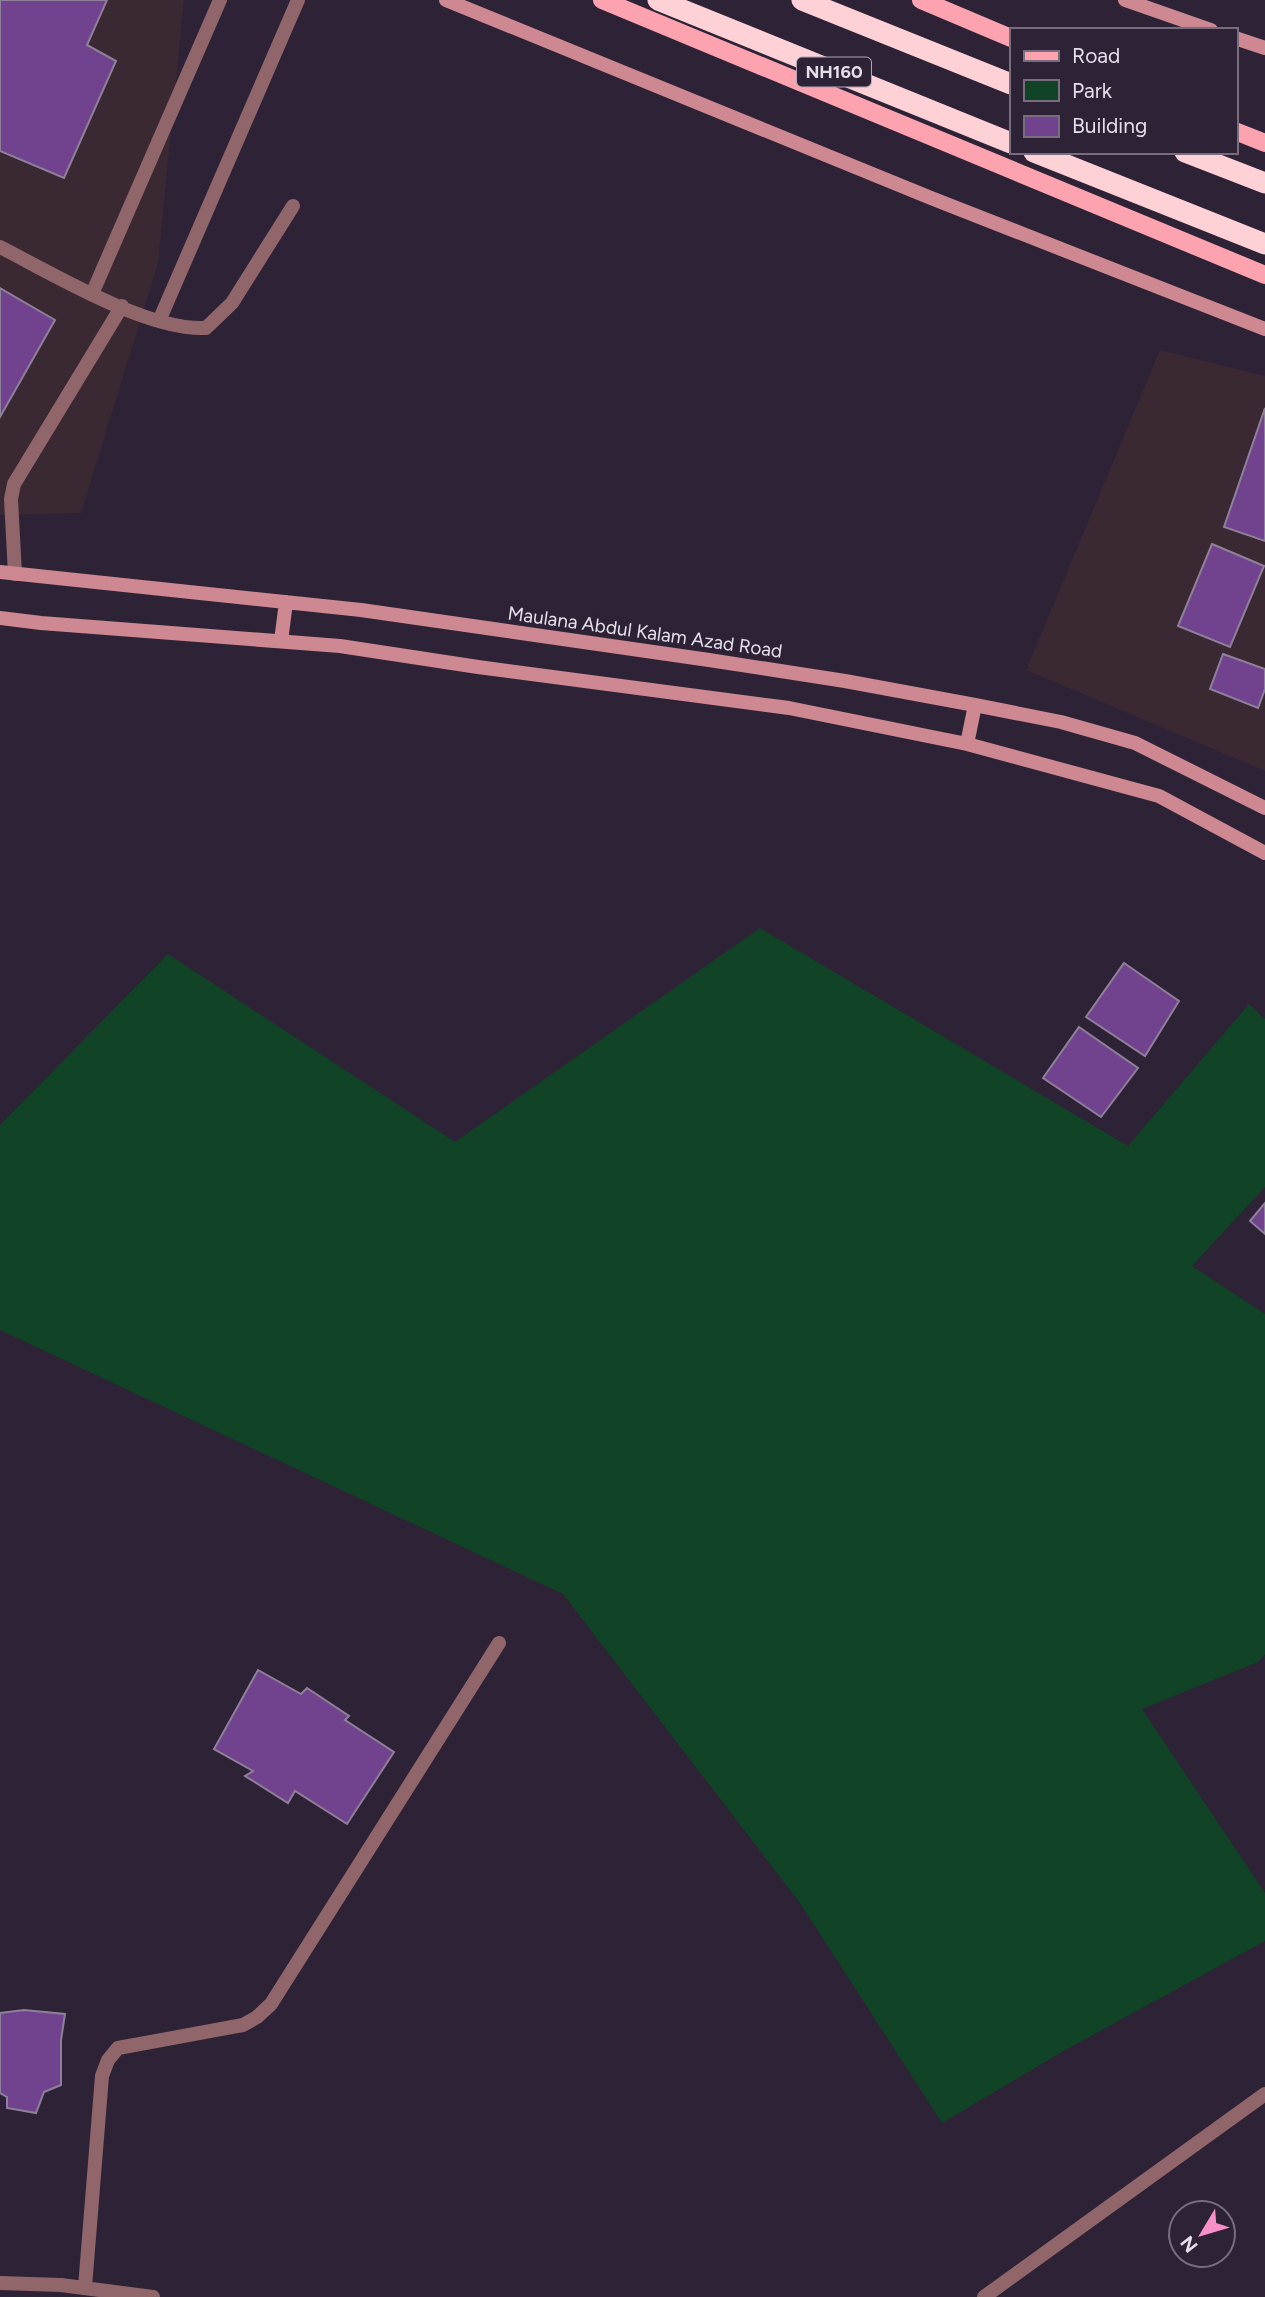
<svg xmlns="http://www.w3.org/2000/svg" width="1265" height="2297" font-family="Figtree,sans-serif">
  <style>
    .commercial { fill: #3a2933 }
    .green { fill: #114326 }
    .building { fill: #71438e; stroke: #8e8098; stroke-width: 2 }
    .lines { fill: none; stroke-linecap: round; stroke-linejoin: round }
    .lane { stroke: #91666b; stroke-width: 14 }
    .street { stroke: #91666b; stroke-width: 14 }
    .secondary { stroke: #cd8891; stroke-width: 14 }
    .primary { stroke: #fca3af; stroke-width: 18 }
    .highway { stroke: #fdd1d6; stroke-width: 21 }
    .labels { text-anchor: middle; dominant-baseline: central; stroke-width: 7; stroke-linejoin: round; paint-order: stroke }
    .shield { fill: #2e2236; stroke: #aea6b5; stroke-width: 2 }
    .shield-label { font-size: 18px; font-weight: bold; fill: #e5deeb }
    .street-label { font-size: 19px; fill: #e5deeb; stroke: #2e2236 }
  </style>
  <rect width="100%" height="100%" fill="#2e2236"/>
  <path class="commercial" d="M0 0H184L158 263 81 513 0 515Z
    M1160 350 1265 376V771L1026 670Z"/>
  <path class="green" d="M760 928 1128 1146 1249 1004 1265 1019V1187L1192 1266 1265 1314V1654L1258 1662 1142 1709 1265 1893V1941L1067 2049 942 2123 800 1903 563 1594 0 1330V1125L168 954 455 1142Z"/>
  <path class="building" d="M0 0H107L87 45 116 61 64 178 0 151Z
    M0 288 55 320 0 417Z
    M1265 408V541L1224 527Z
    M1212 544 1264 566 1230 647 1178 626Z
    M1223 654 1265 669V689L1258 708 1210 689Z
    M1124 963 1179 1001 1145 1056 1086 1017Z
    M1079 1027 1138 1068 1101 1117 1043 1078Z
    M1265 1203V1234L1250 1221Z
    M258 1670 301 1694 307 1688 349 1716 345 1720 394 1752 347 1824 295 1791 288 1803 245 1776 253 1771 214 1749Z
    M24 2010 65 2014 61 2040V2085L44 2092 36 2113 7 2108V2097L0 2093V2013Z"/>
  <g class="lines">
    <path class="lane" d="M0 247C53 274 147 331 206 328L232 303 293 206
      M92 294 220 0
      M159 321 298 0
      M15 574 11 499 14 484 122 306"/>
    <path class="street" d="M0 2283 61 2285 153 2297
      M85 2287 102 2076 108 2060 118 2048 243 2025 257 2017 271 2004 499 1643
      M984 2297 1265 2094"/>
    <path class="secondary" d="M446 0 931 198 1265 329
      M1125 0 1211 30
      M1235 38 1265 48
      M0 572 361 610 709 660 845 681 975 705 1061 722 1135 743 1265 808
      M0 618 41 623 340 646 478 667 789 708 967 744 1159 796 1265 853
      M281 641 286 602
      M967 744 975 705"/>
    <path class="primary" d="M602 0 1265 275
      M921 0 1011 38
      M1235 131 1265 143"/>
    <path class="highway" d="M658 0 1011 143
      M802 0 1011 84
      M1034 152 1265 244
      M1185 152 1265 183"/>
  </g>
  <g class="labels">
    <rect class="shield" x="797" y="57.5" width="74" height="29" rx="5"/>
    <g class="shield-label">
      <text x="834" y="72">NH160</text>
    </g>
    <g class="street-label">
      <text transform="translate(645 632) rotate(8)">Maulana Abdul Kalam Azad Road</text>
    </g>
  </g>
  <rect x="1010" y="28" width="228" height="126" fill="#2e2236" stroke="#776d7e" stroke-width="2"/>
  <rect x="1024" y="51" width="35" height="10" fill="#fca3af" stroke="#776d7e" stroke-width="2"/>
  <text x="1072" y="63" font-size="21" fill="#e5deeb">Road</text>
  <rect x="1024" y="80" width="35" height="21" fill="#114326" stroke="#776d7e" stroke-width="2"/>
  <text x="1072" y="98" font-size="21" fill="#e5deeb">Park</text>
  <rect x="1024" y="116" width="35" height="21" fill="#71438e" stroke="#776d7e" stroke-width="2"/>
  <text x="1072" y="133" font-size="21" fill="#e5deeb">Building</text>
  <g transform="translate(1202 2234) rotate(232)"><circle r="33" fill="#2e2236" stroke="#776d7e" stroke-width="2"/>
  <path d="M0-5L12 26L0 18L-12 26Z" fill="#f98fc9"/>
  <text y="-10" font-size="19" font-weight="bold" text-anchor="middle" fill="#e5deeb">N</text>
  </g>
</svg>
